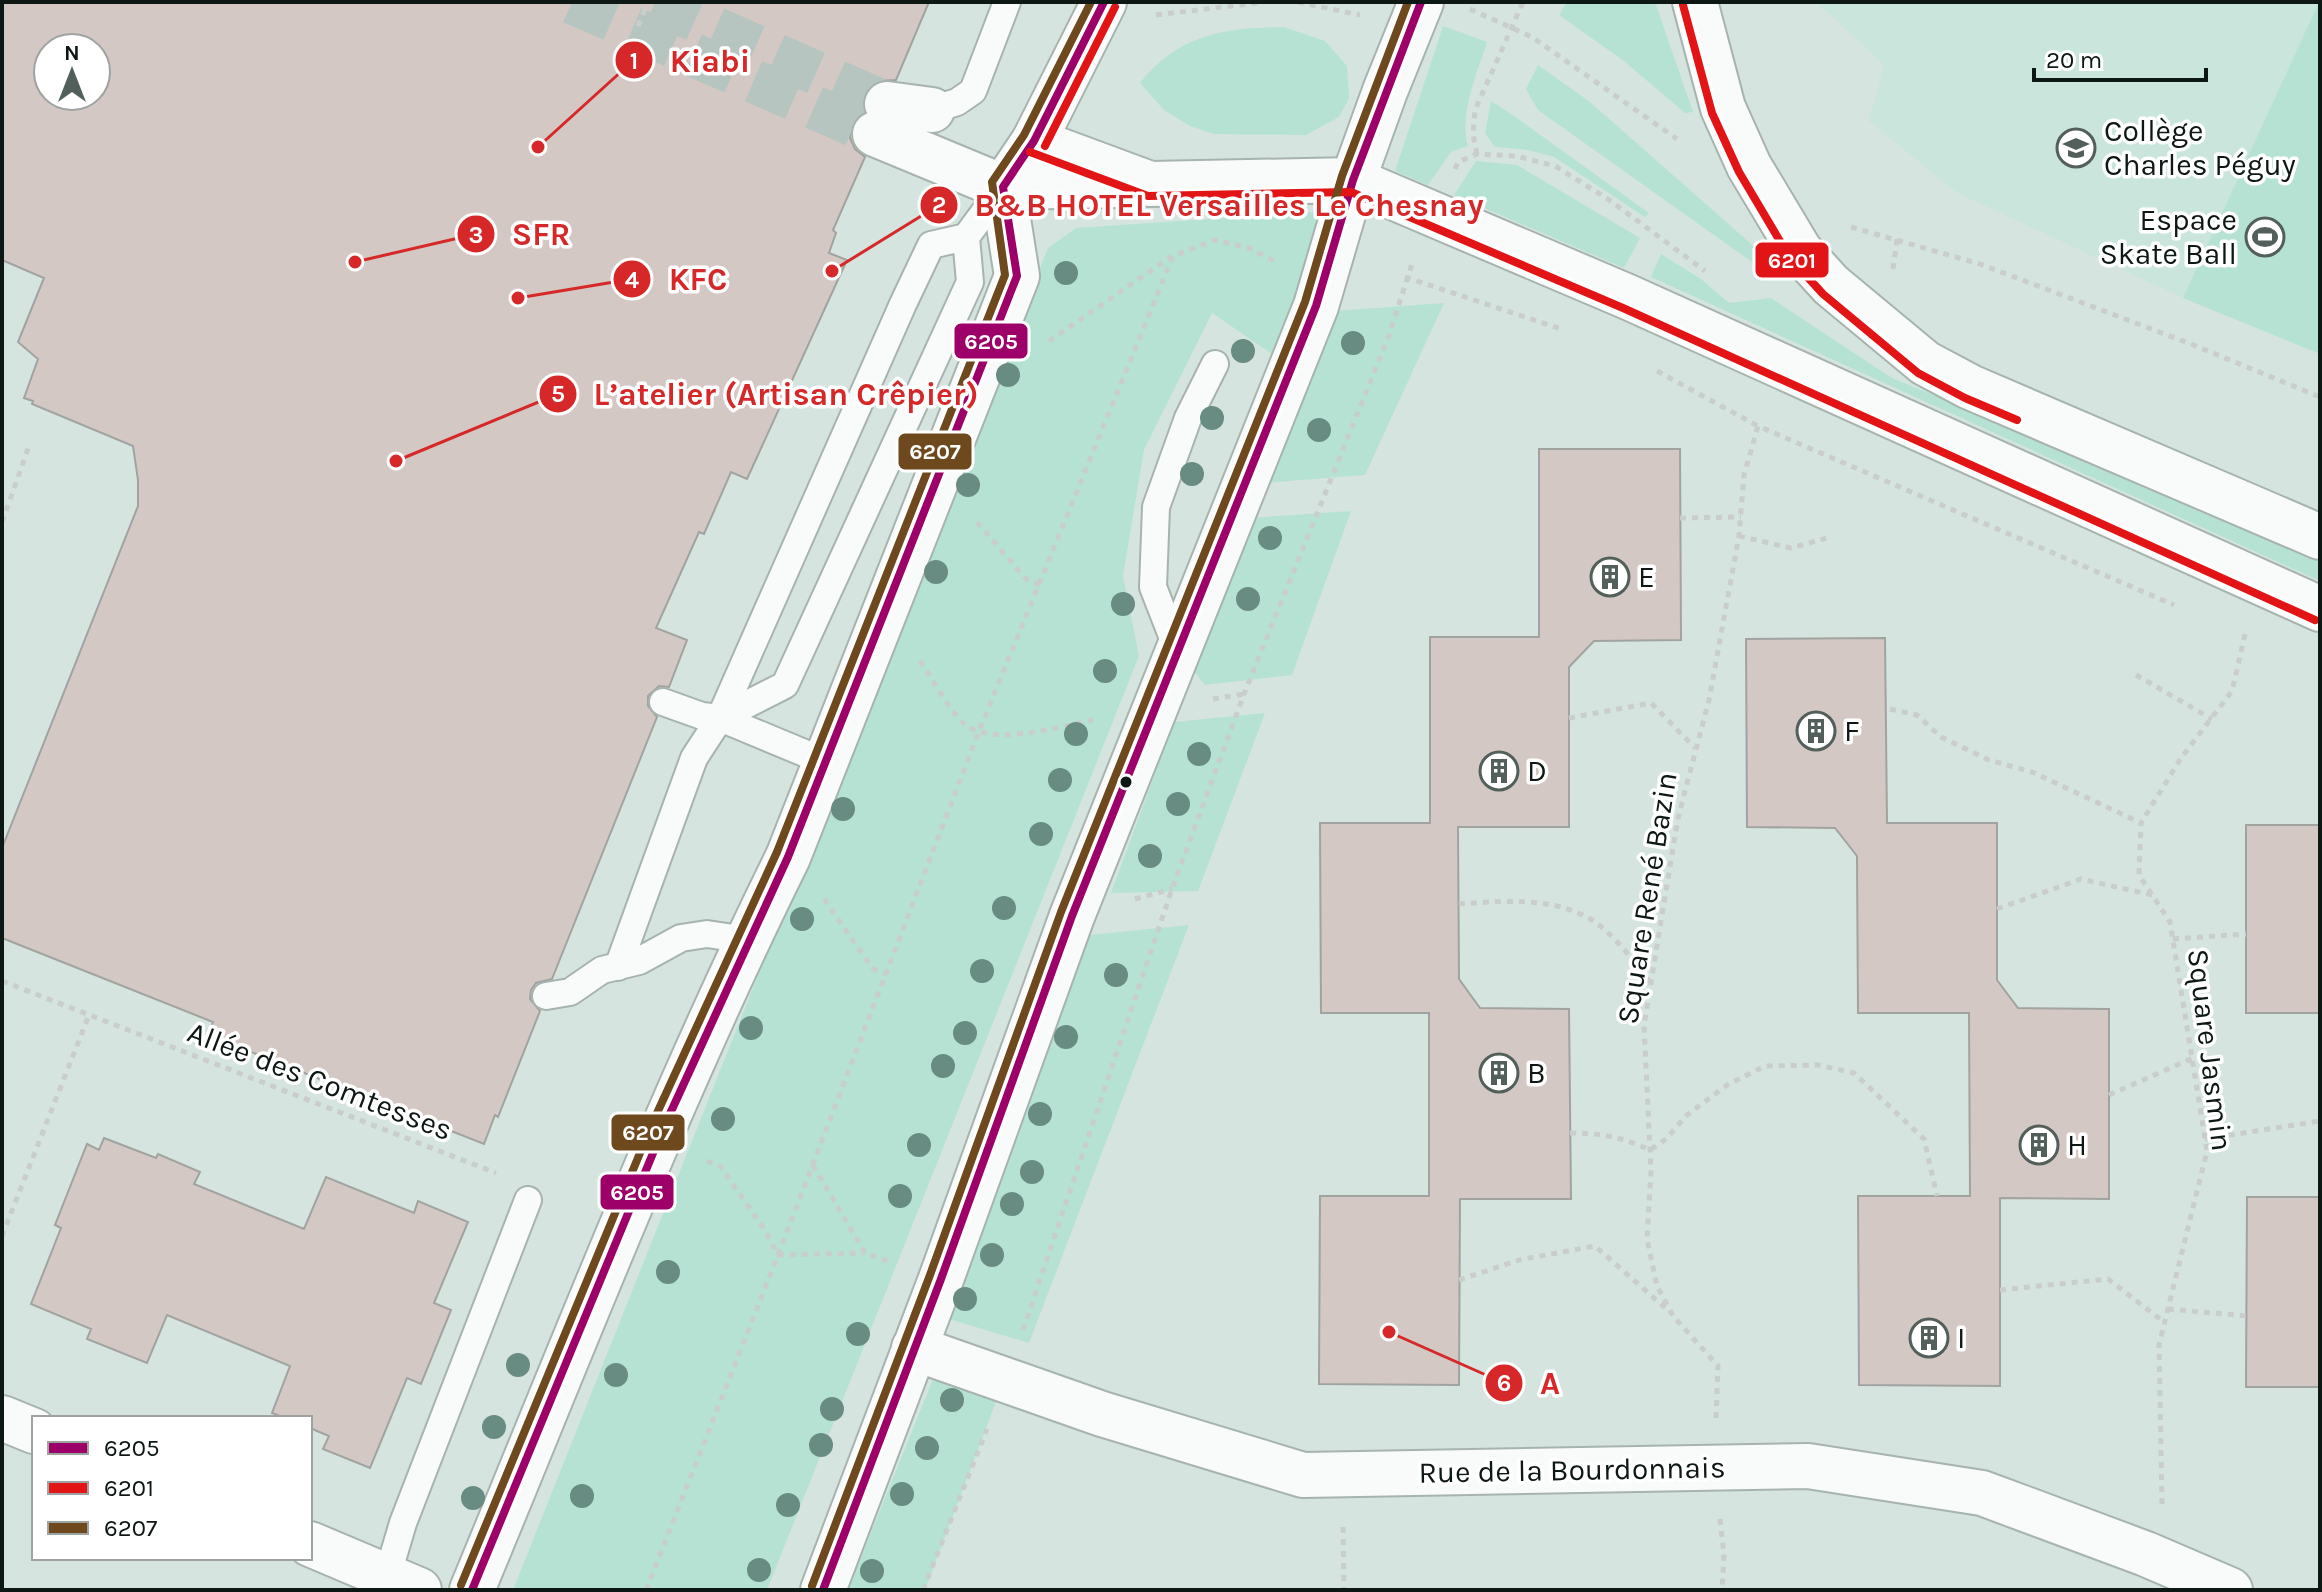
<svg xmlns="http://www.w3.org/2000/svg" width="2322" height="1592" font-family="Karla,sans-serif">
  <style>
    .built { fill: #cae5db }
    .green { fill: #b6e2d4 }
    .building { fill: #d4c8c4; stroke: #a1a3a0; stroke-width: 2; fill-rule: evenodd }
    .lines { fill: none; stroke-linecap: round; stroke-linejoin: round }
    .minor-tunnel { stroke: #b7c5c1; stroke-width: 44; stroke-dasharray: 44 22; stroke-linecap: butt }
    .service-casing { stroke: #a7b3af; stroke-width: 30 }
    .minor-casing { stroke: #a7b3af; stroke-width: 48 }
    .tertiary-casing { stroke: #a7b3af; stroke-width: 48 }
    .secondary-casing { stroke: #a7b3af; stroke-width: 48 }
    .path { stroke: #c9cdcb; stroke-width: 5; stroke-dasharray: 6 6; stroke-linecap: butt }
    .service { stroke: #f9fbfa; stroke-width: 26 }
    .minor { stroke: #f9fbfa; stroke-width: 44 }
    .tertiary { stroke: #f9fbfa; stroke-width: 44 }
    .secondary { stroke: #f9fbfa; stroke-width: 44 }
    .bus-1-casing { stroke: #fff; stroke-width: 14 }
    .bus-2-casing { stroke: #fff; stroke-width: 14 }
    .bus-3-casing { stroke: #fff; stroke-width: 14 }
    .bus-1 { stroke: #9e006a; stroke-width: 8 }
    .bus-2 { stroke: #e21416; stroke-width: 8 }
    .bus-3 { stroke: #6e491e; stroke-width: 8 }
    .tree { fill: #688b82 }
    .bus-dot { fill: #0d1714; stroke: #fff; stroke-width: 3 }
    .labels { text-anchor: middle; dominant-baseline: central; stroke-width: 7; stroke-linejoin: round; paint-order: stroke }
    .poi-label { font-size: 30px; fill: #0d1714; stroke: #fff; text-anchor: start }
    .street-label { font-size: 30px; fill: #0d1714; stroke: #fff }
    .leader { fill: none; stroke: #d62828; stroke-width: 3 }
    .callout-dot { fill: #d62828; stroke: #fff; stroke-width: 3 }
    .mark-label { font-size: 24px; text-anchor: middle; font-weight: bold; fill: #fff }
    .callout-label { font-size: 32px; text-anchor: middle; font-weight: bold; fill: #d62828; stroke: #fff; stroke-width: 7; stroke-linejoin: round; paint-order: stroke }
    .line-badge { stroke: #fff; stroke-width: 3 }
    .badge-label { font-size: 22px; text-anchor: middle; font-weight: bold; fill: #fff }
  </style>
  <rect width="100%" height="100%" fill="#d5e4df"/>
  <path class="built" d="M1817 2H2319L2183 298 1956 192 1869 121 1884 65Z"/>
  <path class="green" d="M1567 2H1655L1693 112 1685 113 1624 61 1559 15Z
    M2319 2H2320V354L2183 298Z
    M1443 26 1487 42C1477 74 1459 113 1468 146L1451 152 1428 185 1395 171Z
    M1284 27 1325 41 1347 66 1349 98 1339 117 1306 135 1215 134 1190 126 1164 110 1140 83C1179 34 1224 28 1284 27Z
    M1538 65 1590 102 1766 257 1759 267 1538 110 1526 89Z
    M1491 101 1514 116 1649 213 1645 217 1554 157 1528 150 1495 147 1485 133Z
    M1476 161 1517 165 1640 238 1624 268 1454 195Z
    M1313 212 1326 224 1275 356 1212 313 1144 450 1123 576 1139 656 767 1590H513L1048 248 1076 228Z
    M1661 254 1701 279 1729 303 1771 298 1892 378 2139 479 2320 562V581L1651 277Z
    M1444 303 1365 475 1263 483 1335 311Z
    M1351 511 1292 675 1205 685 1186 662 1250 518Z
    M1265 713 1198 891 1111 893 1174 722Z
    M1189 925 1029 1343 949 1319 1090 935Z
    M935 1374 997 1399 925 1590H848Z"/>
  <path class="building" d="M2 2H929L896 80 878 81 868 88 862 100 864 112 852 125 850 138 855 149 865 157 833 230 836 233 829 253 847 260 747 479 731 472 704 534 699 532 656 628 687 640 669 687 659 686 648 696V706L657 717 552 979 536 983 531 990 530 999 540 1011 498 1117 495 1115 484 1144 208 1035 213 1022 2 938V848L138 506V480L133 446 32 404 33 401 24 398 38 359 18 342 44 278 2 260ZM48 48H96V96H48Z
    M1539 449H1680L1681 640 1594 641 1569 667V827H1458L1459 979 1480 1008 1569 1009 1571 1199H1460L1459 1385 1319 1384 1320 1196H1429V1013H1321L1320 823H1430V637H1539Z
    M1885 638 1887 823H1997V980L2018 1008 2109 1009V1199L2000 1198V1386L1859 1385 1858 1196H1970L1969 1013H1858L1857 856 1835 828 1747 827 1746 639Z
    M2246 825H2320V1013H2246Z
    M104 1138 156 1158 158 1154 200 1172 194 1184 304 1229 326 1177 414 1213 418 1201 468 1222 434 1303 451 1310 421 1384 407 1378 370 1468 323 1449 329 1436 310 1428V1418H285L272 1413 290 1366 167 1315 147 1363 87 1339 91 1329 31 1304 61 1228 55 1225 87 1144 99 1150Z
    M2247 1197H2320V1387H2246Z"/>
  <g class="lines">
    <path class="minor-tunnel" d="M572 2 875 134
      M655 2 887 104"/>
    <g class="service-casing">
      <path id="service" d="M932 110 957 102 973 91 1007 2
        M1178 651 1153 587 1156 507 1188 418 1215 364
        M663 702 702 716 720 718 826 762
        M720 718 785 685 970 282 966 237 1003 187
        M618 967 694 758 720 718 903 304 931 245 966 237
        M546 996 570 992 602 970 639 961 681 938 707 934 747 940
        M384 1587 403 1523 528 1200"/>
    </g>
    <g class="minor-casing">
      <path id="minor" d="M887 104 932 110
        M875 134 1003 187
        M914 1348 1102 1414 1303 1475 1808 1466 1982 1493 2146 1554 2230 1590
        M2 1418 34 1431
        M310 1544 419 1590"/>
    </g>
    <g class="tertiary-casing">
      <path id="tertiary" d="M1034 141 1150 184 1353 180
        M1003 187 1124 185"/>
    </g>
    <g class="secondary-casing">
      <path id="secondary" d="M1695 2 1723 108 1749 166 1800 251 1831 285 1925 363 1970 387 2320 537
        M1353 180 1628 297 2320 609
        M472 1590C574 1344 670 1095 788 857L1017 276 1003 187 1034 141 1104 2
        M823 1590 941 1279 1072 916 1316 306 1353 180 1385 91 1421 2"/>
    </g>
    <path class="path" d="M1298 2 1360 15
      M1470 9 1532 37 1677 139
      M1156 15 1264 2
      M638 26 648 2
      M1477 154 1473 135 1475 110 1523 2
      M1455 169 1458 162 1477 154 1516 156 1555 166 1608 199 1705 271
      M1851 227 1980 264 2191 344 2320 397
      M1893 269 1897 239
      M1405 277 1564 330
      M1049 341 1172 256
      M1657 371 1758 426
      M1680 518 1741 517
      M2 522 29 446
      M977 522 1026 579 1040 585
      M1739 536 1791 548 1827 538
      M920 661C931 677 950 711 963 723 991 748 1060 726 1093 720
      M2136 675 2212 719
      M1213 699 1244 694
      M1890 709 1917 715 1941 737 1989 760 2032 772 2141 823
      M1569 718 1651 703 1695 748
      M824 899 872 968 886 974
      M1135 899 1172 889
      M1459 904C1503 901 1552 896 1592 920 1615 935 1634 962 1651 983
      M1997 909 2081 879 2152 895
      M2173 939 2246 934
      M2 981 496 1173
      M2109 1095 2193 1058
      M1570 1133C1599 1133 1623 1137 1650 1150L1666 1139 1687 1115 1727 1085 1765 1066 1818 1065 1854 1073 1924 1139 1937 1196
      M2205 1139 2320 1121
      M707 1161 720 1166 763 1227 778 1255 865 1253
      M813 1165 865 1253 891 1262
      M2 1236 89 1015
      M1459 1280 1519 1260 1595 1246 1670 1312
      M2000 1290 2108 1279 2164 1322
      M2168 1309 2247 1316
      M1023 1330 1172 889 1244 694 1388 338 1413 261
      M1716 1418 1718 1366 1673 1316 1657 1286 1647 1239 1651 1171 1644 1025 1678 818 1709 700 1739 536 1744 475 1758 426 2174 605
      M2162 1504 2159 1345 2207 1151 2170 922 2139 875 2141 823 2181 758 2232 691 2246 630
      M1720 1519 1724 1555 1722 1590
      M1343 1527 1344 1590
      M646 1590 778 1255 979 731 1173 256 1215 240 1249 248 1274 261
      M923 1590 987 1429"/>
    <use href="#service" class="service"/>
    <use href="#minor" class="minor"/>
    <use href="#tertiary" class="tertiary"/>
    <use href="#secondary" class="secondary"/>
    <g class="bus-1-casing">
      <path id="bus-1" d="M472 1590 663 1129 788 857 1017 276 1003 187 1034 141 1104 2
        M823 1590 941 1279 1072 916 1316 306 1353 180 1421 2"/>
    </g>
    <g class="bus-2-casing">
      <path id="bus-2" d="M1683 5 1712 113 1739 172 1790 258 1823 294 1918 373 1965 398 2017 420
        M1045 146 1115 7
        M1030 152 1148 196 1351 192 1623 308 2315 620"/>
    </g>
    <g class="bus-3-casing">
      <path id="bus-3" d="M461 1585 652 1124 777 852 1005 275 992 182 1024 135 1091 2
        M812 1586 930 1275 1061 912 1305 302 1342 176 1408 2"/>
    </g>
    <use href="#bus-1" class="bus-1"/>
    <use href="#bus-2" class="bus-2"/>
    <use href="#bus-3" class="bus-3"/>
  </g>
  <g class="tree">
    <circle cx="1066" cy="273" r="12"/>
    <circle cx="1353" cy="343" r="12"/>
    <circle cx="1243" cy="351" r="12"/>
    <circle cx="1008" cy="375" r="12"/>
    <circle cx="1212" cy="418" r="12"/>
    <circle cx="1319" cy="430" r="12"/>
    <circle cx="1192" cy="474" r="12"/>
    <circle cx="968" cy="485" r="12"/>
    <circle cx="1270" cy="538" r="12"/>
    <circle cx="936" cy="572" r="12"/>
    <circle cx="1248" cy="599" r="12"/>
    <circle cx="1123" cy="604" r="12"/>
    <circle cx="1105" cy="671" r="12"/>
    <circle cx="1076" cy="734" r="12"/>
    <circle cx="1199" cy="754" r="12"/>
    <circle cx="1060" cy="780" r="12"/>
    <circle cx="1178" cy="804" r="12"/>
    <circle cx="843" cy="809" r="12"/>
    <circle cx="1041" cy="834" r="12"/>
    <circle cx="1150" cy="856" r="12"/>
    <circle cx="1004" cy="908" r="12"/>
    <circle cx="802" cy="919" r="12"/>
    <circle cx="982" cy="971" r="12"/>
    <circle cx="1116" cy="975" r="12"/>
    <circle cx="751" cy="1028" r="12"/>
    <circle cx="965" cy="1033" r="12"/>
    <circle cx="1066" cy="1037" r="12"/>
    <circle cx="943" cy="1066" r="12"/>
    <circle cx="1040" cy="1114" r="12"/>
    <circle cx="723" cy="1119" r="12"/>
    <circle cx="919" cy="1145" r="12"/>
    <circle cx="1032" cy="1172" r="12"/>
    <circle cx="900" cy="1196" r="12"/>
    <circle cx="1012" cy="1204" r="12"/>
    <circle cx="992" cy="1255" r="12"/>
    <circle cx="668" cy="1272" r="12"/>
    <circle cx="965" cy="1299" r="12"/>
    <circle cx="858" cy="1334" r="12"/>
    <circle cx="518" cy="1365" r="12"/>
    <circle cx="616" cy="1375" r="12"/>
    <circle cx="952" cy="1400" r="12"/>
    <circle cx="832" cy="1409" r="12"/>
    <circle cx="494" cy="1427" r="12"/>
    <circle cx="821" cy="1445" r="12"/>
    <circle cx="927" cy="1448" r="12"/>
    <circle cx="902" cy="1494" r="12"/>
    <circle cx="582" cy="1496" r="12"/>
    <circle cx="473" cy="1498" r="12"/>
    <circle cx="788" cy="1505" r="12"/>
    <circle cx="759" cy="1570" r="12"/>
    <circle cx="872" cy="1571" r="12"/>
  </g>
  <defs>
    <g id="school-ring" transform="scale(2)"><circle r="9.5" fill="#fff" stroke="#535f5b" stroke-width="1.5"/><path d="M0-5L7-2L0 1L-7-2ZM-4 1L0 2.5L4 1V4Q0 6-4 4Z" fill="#535f5b"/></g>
    <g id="stadium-ring" transform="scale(2)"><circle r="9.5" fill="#fff" stroke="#535f5b" stroke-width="1.5"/><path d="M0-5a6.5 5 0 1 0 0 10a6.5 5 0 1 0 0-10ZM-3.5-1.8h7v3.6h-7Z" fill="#535f5b"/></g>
    <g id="building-ring" transform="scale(2)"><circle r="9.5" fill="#fff" stroke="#535f5b" stroke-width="1.5"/><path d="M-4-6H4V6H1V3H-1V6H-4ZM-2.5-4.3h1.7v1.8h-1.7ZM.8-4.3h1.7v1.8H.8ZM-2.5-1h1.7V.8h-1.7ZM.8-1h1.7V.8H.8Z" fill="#535f5b"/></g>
  </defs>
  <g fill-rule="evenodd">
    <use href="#school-ring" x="2076" y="148"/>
    <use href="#stadium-ring" x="2265" y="237"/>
    <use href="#building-ring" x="1610" y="577"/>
    <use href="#building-ring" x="1816" y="731"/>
    <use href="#building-ring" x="1499" y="771"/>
    <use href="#building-ring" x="1499" y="1073"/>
    <use href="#building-ring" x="2039" y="1145"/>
    <use href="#building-ring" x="1929" y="1338"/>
  </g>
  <circle class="bus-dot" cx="1126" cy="782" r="7"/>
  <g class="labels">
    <g class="poi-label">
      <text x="2104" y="131">Collège<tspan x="2104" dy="34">Charles Péguy</tspan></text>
      <text x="2237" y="220" text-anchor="end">Espace<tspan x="2237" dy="34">Skate Ball</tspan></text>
      <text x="1638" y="577">E</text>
      <text x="1844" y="731">F</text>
      <text x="1527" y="771">D</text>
      <text x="1527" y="1073">B</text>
      <text x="2067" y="1145">H</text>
      <text x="1957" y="1338">I</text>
    </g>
    <g class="street-label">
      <text transform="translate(1647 898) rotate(-81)">Square René Bazin</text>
      <text transform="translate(2210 1050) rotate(83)">Square Jasmin</text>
      <text transform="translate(320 1081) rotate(21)">Allée des Comtesses</text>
      <text transform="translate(1572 1470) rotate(-1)">Rue de la Bourdonnais</text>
    </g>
  </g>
  <path class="leader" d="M538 147L634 60M832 271L939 205M355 262L476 234M518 298L632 279M396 461L558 394M1389 1332L1504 1383"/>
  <g class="callout-dot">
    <circle cx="538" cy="147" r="8"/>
    <circle cx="832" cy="271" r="8"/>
    <circle cx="355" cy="262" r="8"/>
    <circle cx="518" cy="298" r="8"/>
    <circle cx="396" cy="461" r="8"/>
    <circle cx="1389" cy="1332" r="8"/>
    <circle cx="634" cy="60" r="20"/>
    <circle cx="939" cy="205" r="20"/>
    <circle cx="476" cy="234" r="20"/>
    <circle cx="632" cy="279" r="20"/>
    <circle cx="558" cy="394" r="20"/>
    <circle cx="1504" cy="1383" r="20"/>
  </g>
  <g class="mark-label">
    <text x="634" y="69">1</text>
    <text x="939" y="213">2</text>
    <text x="476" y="243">3</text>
    <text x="632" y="288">4</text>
    <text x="558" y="402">5</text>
    <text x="1504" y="1391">6</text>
  </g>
  <g class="callout-label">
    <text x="710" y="72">Kiabi</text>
    <text x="1229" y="216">B&amp;B HOTEL Versailles Le Chesnay</text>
    <text x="541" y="245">SFR</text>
    <text x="698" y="290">KFC</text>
    <text x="786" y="405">L’atelier (Artisan Crêpier)</text>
    <text x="1550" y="1394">A</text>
  </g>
  <g class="line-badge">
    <rect x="1754" y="241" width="76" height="38" rx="8" fill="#e21416"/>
    <rect x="953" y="322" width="76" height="38" rx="8" fill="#9e006a"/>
    <rect x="897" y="432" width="76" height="39" rx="8" fill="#6e491e"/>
    <rect x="610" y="1113" width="76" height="39" rx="8" fill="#6e491e"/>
    <rect x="599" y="1173" width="76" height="38" rx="8" fill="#9e006a"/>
  </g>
  <g class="badge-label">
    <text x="1792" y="268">6201</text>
    <text x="991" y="349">6205</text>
    <text x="935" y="459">6207</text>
    <text x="648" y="1140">6207</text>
    <text x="637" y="1200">6205</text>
  </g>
  <rect width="2322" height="1592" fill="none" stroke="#0d1714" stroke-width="8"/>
  <rect x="32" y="1416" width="280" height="144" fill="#ffffff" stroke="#9ea2a1" stroke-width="2"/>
  <rect x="48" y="1442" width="40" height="12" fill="#9e006a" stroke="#9ea2a1" stroke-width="2"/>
  <text x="104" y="1456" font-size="24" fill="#0d1714">6205</text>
  <rect x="48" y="1482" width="40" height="12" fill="#e21416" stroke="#9ea2a1" stroke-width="2"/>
  <text x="104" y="1496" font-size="24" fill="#0d1714">6201</text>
  <rect x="48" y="1522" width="40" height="12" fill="#6e491e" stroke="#9ea2a1" stroke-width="2"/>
  <text x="104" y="1536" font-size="24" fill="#0d1714">6207</text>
  <g transform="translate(72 72)"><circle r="38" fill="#ffffff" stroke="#9ea2a1" stroke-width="2"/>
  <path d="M0-6L14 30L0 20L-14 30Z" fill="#535f5b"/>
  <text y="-12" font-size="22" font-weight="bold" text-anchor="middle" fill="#0d1714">N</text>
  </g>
  <path d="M2034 68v12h172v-12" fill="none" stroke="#0d1714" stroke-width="4"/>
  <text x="2046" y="68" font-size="24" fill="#0d1714" stroke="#ffffff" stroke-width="6" paint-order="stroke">20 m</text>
</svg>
